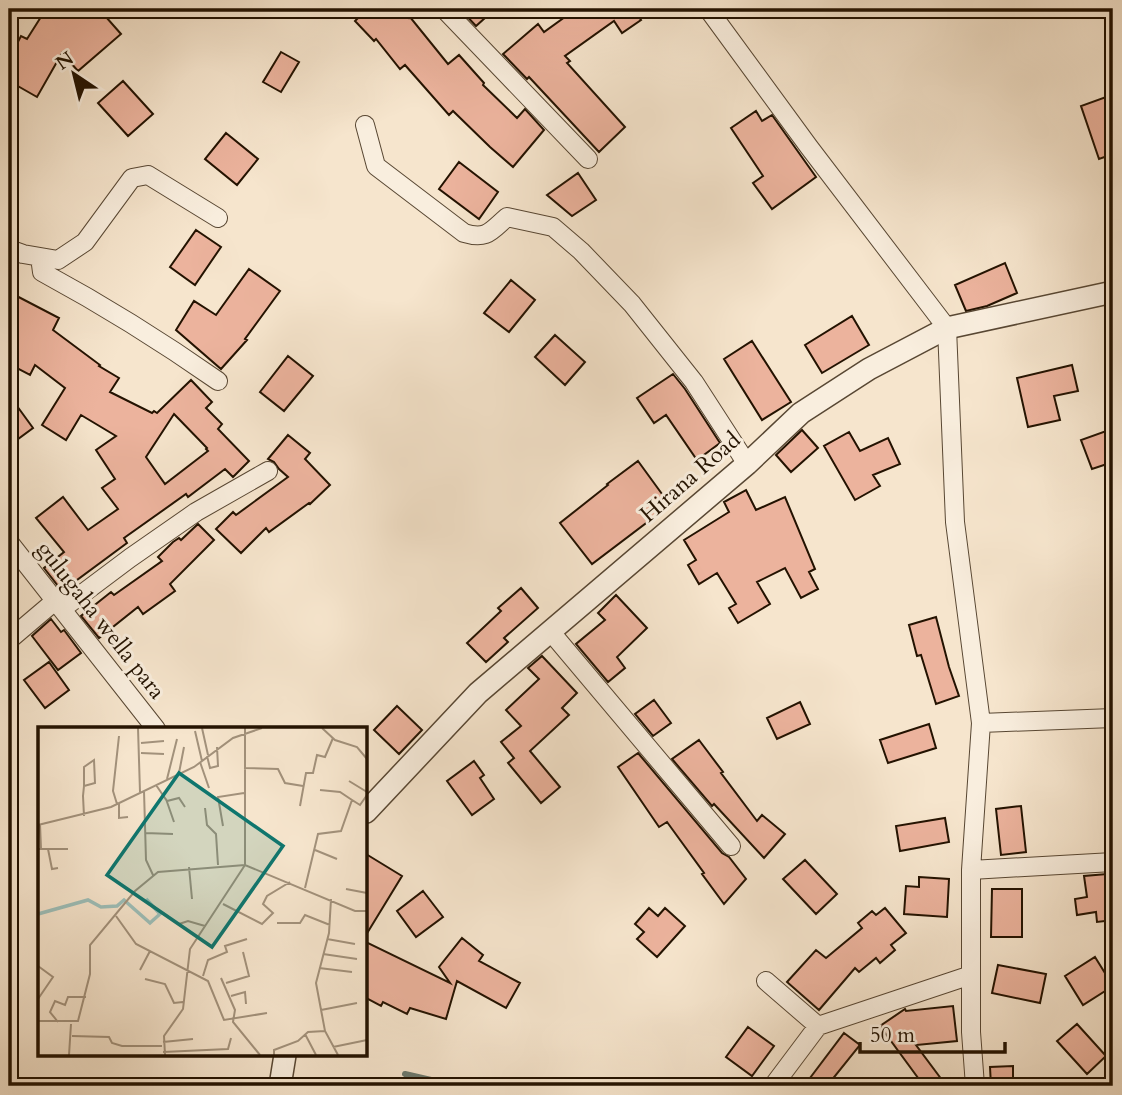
<svg xmlns="http://www.w3.org/2000/svg" width="1122" height="1095" font-family="Cardo,serif">
  <style>
    .lines { fill: none; stroke-linecap: round; stroke-linejoin: round }
    .stream { stroke: #6c7a6f; stroke-width: 6 }
    .building { fill: #ecb39d; stroke: #231200; stroke-width: 2; fill-rule: evenodd }
    .minor-casing { stroke: #584733; stroke-width: 20 }
    .tertiary-casing { stroke: #584733; stroke-width: 24 }
    .minor { stroke: #f9eede; stroke-width: 18 }
    .tertiary { stroke: #f9eede; stroke-width: 21 }
    .labels { text-anchor: middle; dominant-baseline: central; stroke-width: 6; stroke-linejoin: round; paint-order: stroke }
    .street-label { font-size: 23px; fill: #231200; stroke: #f9eede }
    .inset-river { fill: none; stroke: #9dbfb9; stroke-width: 3.5 }
    .inset-road { fill: none; stroke: #a2917b; stroke-width: 2 }
    .view { fill: #0f766e; fill-opacity: 0.15; stroke: #0f766e; stroke-width: 3.5 }
    .inset-edge { fill: none; stroke: #231200; stroke-width: 3.5 }
  </style>
  <rect width="100%" height="100%" fill="#f6e5cd"/>
  <filter id="stains"><feTurbulence type="fractalNoise" baseFrequency=".00286" numOctaves="4"/><feColorMatrix values="0 0 0 0 .2 0 0 0 0 .09 0 0 0 0 .02 0 0 0 .5 -.17"/></filter>
  <radialGradient id="worn" r=".72"><stop offset=".6" stop-color="#630" stop-opacity="0"/><stop offset="1" stop-color="#630" stop-opacity=".3"/></radialGradient>
  <g class="lines">
    <path class="stream" d="M405 1074 457 1086"/>
  </g>
  <path class="building" d="M46 9H99L121 34 78 71 62 53 37 97 9 81V59L21 36 27 39Z
    M367 9H399L409 18 410 17 448 64 459 55 484 83 483 85 517 118 525 109 544 130 513 167 490 147 453 111 449 115 405 65 400 69 376 39 374 41 355 21Z
    M460 9H495L476 26Z
    M576 9H633L641 20 622 33 614 21 565 56 570 61 567 63 625 127 599 152 529 77 527 79 503 54 538 24 544 32Z
    M281 52 299 62 281 92 263 82Z
    M123 81 153 114 128 136 98 103Z
    M1106 97 1113 117V154L1099 159 1081 106Z
    M756 111 762 121 772 115 816 177 772 209 753 183 763 176 731 128Z
    M226 133 258 159 237 185 205 159Z
    M459 162 498 192 479 219 439 189Z
    M578 173 596 200 572 216 547 195Z
    M196 230 221 247 195 285 170 267Z
    M1005 263 1017 293 987 306 966 311 955 285Z
    M249 269 280 291 245 339 247 340 221 369 176 330 194 301 216 315Z
    M511 280 535 300 509 332 484 313Z
    M9 292 59 318 53 330 100 365 99 366 119 378 110 392 152 413 154 411 157 413 191 380 212 402 206 408 222 424 218 429 249 461 233 477 225 469 188 497 186 494 124 538 127 543 62 591 44 568 64 552 36 518 63 497 88 530 118 509 102 488 115 479 96 450 116 436 81 415 66 440 42 425 65 388 35 365 30 375 9 364ZM174 414 207 448 206 449 208 451 165 484 146 457Z
    M852 316 869 345 822 373 805 345Z
    M555 335 585 362 565 385 535 357Z
    M752 341 791 402 762 420 724 359Z
    M288 356 313 376 284 411 260 392Z
    M1072 365 1078 391 1054 396 1060 420 1028 427 1017 378Z
    M673 374 685 389 720 443 697 460 666 415 654 423 637 398Z
    M9 395 33 428 18 439 15 435 9 439Z
    M802 430 818 448 791 472 776 455Z
    M1109 430 1113 443V462L1092 469 1081 440Z
    M849 432 860 451 888 438 900 464 873 475 880 486 855 500 824 446Z
    M288 435 310 453 305 459 330 485 310 504 309 503 269 532 266 528 241 553 216 529 233 512 236 515 288 477 279 469 274 462 268 459Z
    M638 461 670 505 592 564 560 523 608 485 607 484Z
    M746 490 756 510 785 497 815 569 809 572 818 589 801 598 785 568 757 582 770 604 738 623 729 608 736 604 717 573 699 584 688 565 696 560 684 540 729 512 724 502Z
    M198 524 214 540 170 584 175 591 143 614 138 607 99 638 81 616 111 592 114 595 162 561 158 557 173 542 179 538 181 540Z
    M521 588 538 608 504 638 508 642 486 662 467 643 501 611 498 608Z
    M616 595 647 628 617 657 625 668 608 682 576 644 605 620 598 613Z
    M936 617 949 667 959 696 936 704 921 655 917 656 909 625Z
    M51 619 61 632 64 630 81 653 58 670 32 636Z
    M542 656 577 693 562 708 569 715 530 751 560 787 541 803 508 763 514 758 501 742 521 726 506 710 539 679 528 668Z
    M49 662 69 690 45 708 24 680Z
    M654 700 671 723 653 736 635 714Z
    M800 702 810 724 777 739 767 718Z
    M397 706 422 730 399 754 374 730Z
    M929 724 936 748 888 763 880 740Z
    M699 740 723 772 721 773 757 821 762 815 785 834 764 858 714 804 712 806 672 759Z
    M638 753 722 853 729 857 746 879 724 904 702 874 704 873 667 822 659 827 618 767Z
    M474 761 484 775 480 778 494 799 472 815 447 781Z
    M1021 806 1026 852 1001 855 996 809Z
    M945 818 949 842 900 851 896 826Z
    M366 854 402 876 366 935Z
    M805 860 837 894 816 914 783 879Z
    M1107 874 1109 890 1113 889V920L1097 922 1096 912 1077 915 1075 899 1087 897 1084 876Z
    M919 877 949 879 947 917 904 914 906 886 919 887Z
    M992 889H1022V937H991Z
    M423 891 443 917 416 937 397 911Z
    M649 908 658 916 665 908 685 926 657 957 637 939 644 932 635 924Z
    M885 908 906 933 891 945 895 950 880 963 876 958 859 972 855 968 819 1010 787 982 816 950 826 958 862 928 858 923 872 911 876 915Z
    M462 938 483 955 479 961 520 983 506 1008 457 981 446 1019 410 1008 407 1014 383 1002 381 1006 366 998V942L450 983 439 967Z
    M1095 957 1113 986 1083 1005 1065 976Z
    M998 965 1046 974 1040 1003 992 993Z
    M953 1006 957 1041 916 1045 942 1080 934 1086H924L880 1026 905 1009 906 1011Z
    M1077 1024 1106 1056 1087 1074 1057 1041Z
    M748 1027 774 1046 752 1076 726 1057Z
    M844 1033 860 1045 827 1086H804Z
    M1013 1066V1086H991L990 1067Z"/>
  <g class="lines">
    <g class="minor-casing">
      <path id="minor" d="M444 9 588 159
        M708 9 809 147 947 328 955 522 981 723 971 870V1032L975 1086
        M365 125 376 166 464 233C487 240 491 231 507 217L553 227 581 251 632 304 694 382 747 464
        M9 249 23 254 58 260 85 242 132 178 148 175 218 218
        M40 257 42 272C103 305 161 341 218 381
        M9 542 156 729
        M62 609 130 558 196 512 268 471
        M550 631 731 846
        M9 640 55 601
        M981 723 1113 718
        M971 870 1113 862
        M766 981 818 1026
        M773 1086 818 1026 971 975"/>
    </g>
    <g class="tertiary-casing">
      <path id="tertiary" d="M366 812 478 693 747 464 801 413 869 369 947 328 1113 292
        M280 1086 285 1055"/>
    </g>
    <use href="#minor" class="minor"/>
    <use href="#tertiary" class="tertiary"/>
  </g>
  <g class="labels">
    <g class="street-label">
      <text transform="translate(690 477) rotate(-41)">Hirana Road</text>
      <text transform="translate(101 620) rotate(52)">gulugaha wella para</text>
    </g>
  </g>
  <g transform="translate(38 727)">
    <rect width="329" height="329" fill="#f6e5cd"/>
    <path class="inset-river" d="M0 187 50 173 63 180 79 179 86 173 112 196 122 187 108 172"/>
    <path class="inset-road" d="M100 1 102 65M164 1 170 28M284 1 297 13 319 20 329 32M157 4 164 34M103 16 126 14M103 26 126 27M169 29 172 41 180 39 179 20M162 35 171 61M206 41 240 42 247 56 265 59M141 46 146 20M129 52 139 12M311 54 329 65M118 58 129 74 141 71 147 80M282 63 302 65 314 73M106 64 108 133 115 148M128 72 136 95M79 77 75 64 81 9M81 77V91L90 90M262 79 268 46H275L279 28 287 30 295 11M167 81 169 98 178 107 180 138M46 89 45 69 46 59V40L56 33 57 56 46 59M2 97 3 122M0 98 73 80 156 40 195 11 224 1M185 99 180 70 206 66M107 106 135 107M0 122H30M10 122 14 142 20 141M277 123 299 132M151 140 154 172M267 161 280 107 303 104 314 73 322 78 329 68M308 162 329 166M293 172 291 206 278 256 287 304 300 328M185 177 224 197 235 186 225 177 229 169 252 155M78 189 98 217 170 254 186 293 229 286M239 196H262L267 188 292 198M141 197 150 194 167 199M289 212 317 217M285 227 319 232M0 239 15 250 0 272M281 241 314 245M102 243 112 224M165 249 170 233 189 225 187 219 209 212M183 251 197 283 195 295 222 328M107 252 127 257 136 276 145 275M188 256 211 249 205 225M193 269 207 265 208 277M283 283 319 276M0 294H40L52 247V218L97 164 120 145 207 138 317 184H329M20 295 12 285 17 274 27 278 30 270H48M267 307 278 328M34 309 71 310 74 316 84 319H124M125 315 155 312M295 320 329 313M125 325 190 322 193 311M31 328 33 297M127 328 126 309 145 282 152 222 207 138V1M236 328V323L260 314 270 305 287 304"/>
    <path class="view" d="M141 46 245 119 174 220 69 148Z"/>
    <rect width="329" height="329" class="inset-edge"/>
  </g>
  <rect width="1122" height="1095" fill="none" stroke="#f6e5cd" stroke-width="35"/>
  <rect x="10" y="10" width="1101" height="1074" fill="none" stroke="#231200" stroke-width="3.5"/>
  <rect x="18" y="18" width="1087" height="1060" fill="none" stroke="#231200" stroke-width="2"/>
  <g transform="translate(74 74) rotate(325)" stroke="#f9eede" stroke-width="5" paint-order="stroke">
  <path d="M0-5L12 26L0 18L-12 26Z" fill="#231200"/>
  <text y="-10" font-size="19" font-weight="bold" text-anchor="middle" fill="#231200">N</text>
  </g>
  <path d="M860 1042v10h145v-10" fill="none" stroke="#231200" stroke-width="3.5"/>
  <text x="870" y="1042" font-size="21" fill="#231200" stroke="#f9eede" stroke-width="5" paint-order="stroke">50 m</text>
  <rect width="100%" height="100%" filter="url(#stains)"/>
  <rect width="100%" height="100%" fill="url(#worn)"/>
</svg>
